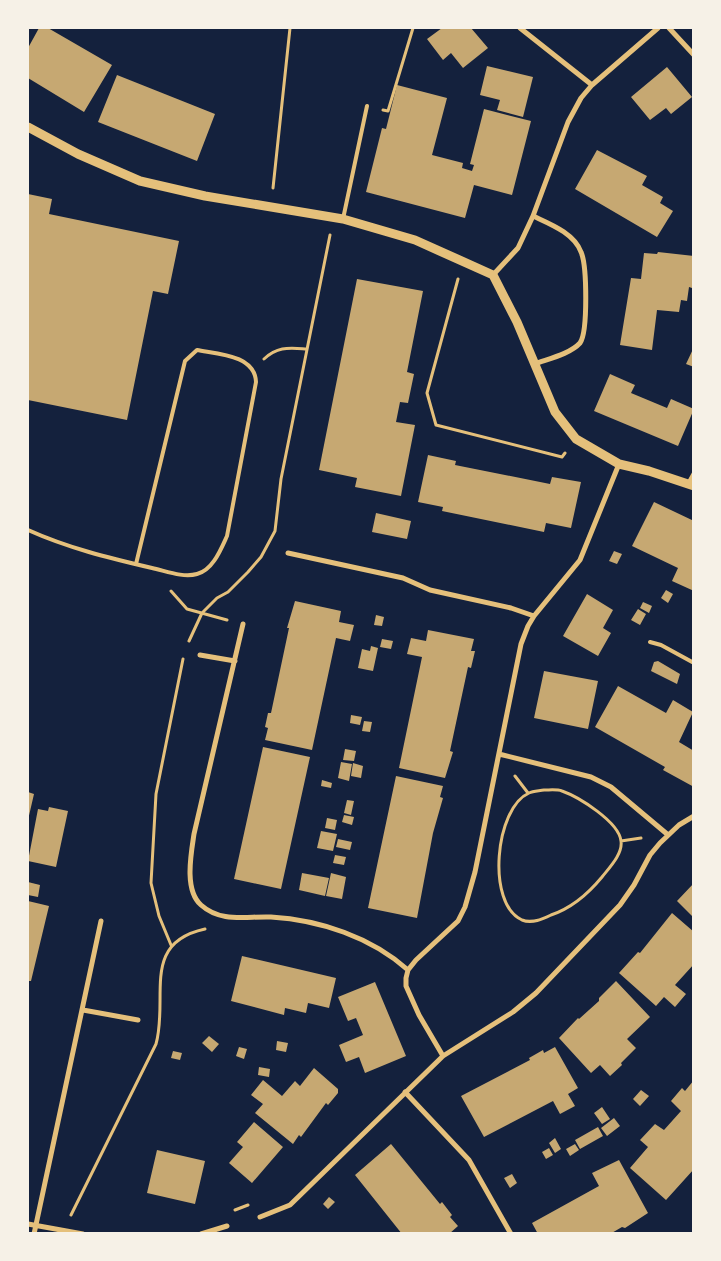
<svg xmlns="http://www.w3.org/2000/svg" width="721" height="1261" font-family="'IBM Plex Serif',serif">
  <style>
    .building { fill: #c6a872 }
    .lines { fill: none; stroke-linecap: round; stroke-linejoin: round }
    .path { stroke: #e5c07b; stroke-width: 3 }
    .service { stroke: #e5c07b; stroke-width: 4 }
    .minor { stroke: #e5c07b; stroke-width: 5 }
    .tertiary { stroke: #e5c07b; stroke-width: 9 }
  </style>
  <rect width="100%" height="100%" fill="#14213d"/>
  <path class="building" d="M39 28H48L112 65 84 112 28 78V48Z
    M442 28H471L488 48 463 68 451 53 443 60 427 39Z
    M487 66 533 77 523 117 497 110 500 100 480 95Z
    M667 67 692 97 671 114 666 108 650 120 631 97Z
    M117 75 215 114 197 161 98 122Z
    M397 85 447 98 432 155 463 163 462 168 472 171 474 165 470 164 484 109 531 121 512 195 474 185 465 218 366 192 382 128 386 129Z
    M597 150 647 176 642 185 663 197 660 203 673 211 657 237 575 189Z
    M28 194 52 199 49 214 179 241 168 294 153 291 127 420 28 400Z
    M658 252 694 256V278L692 288 689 287 687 301 681 300 679 312 657 310 652 350 620 345 631 278 641 279 644 253 657 254Z
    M357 279 423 291 407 372 414 374 408 403 400 402 396 422 415 425 401 496 355 487 357 478 319 470Z
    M694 347V367L686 364Z
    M610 374 635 385 631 393 667 408 671 399 694 409 678 446 594 411Z
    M428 455 456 461 455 465 550 484 552 477 581 482 571 528 546 523 544 532 442 511 443 507 418 502Z
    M654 502 694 521V591L672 581 678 568 632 546Z
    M376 513 411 521 407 539 372 532Z
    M614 551 622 554 617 564 609 561Z
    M666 590 673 594 668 603 661 598Z
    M587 594 613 610 603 628 611 633 598 656 563 636Z
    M295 601 341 611 339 622 354 625 350 641 336 638 312 750 265 740 268 728 265 727 268 713H271L289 628H287Z
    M643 602 652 606 649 613 640 608Z
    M638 609 646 614 640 625 631 620Z
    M376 615 384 617 382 626 374 625Z
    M428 630 474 639 471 651H475L471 668 468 667 450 751 453 752 445 778 399 768 422 657 407 654 411 638 426 641Z
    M382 639 393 641 391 649 380 647Z
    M371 646 378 648 373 671 358 668 362 649 370 651Z
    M658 661 680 674 677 684 651 671 654 662Z
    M544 671 598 681 588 729 534 718Z
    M618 686 666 713 673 700 693 712 679 742 694 751V787L663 770 665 767 595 727Z
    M351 715 362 717 360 725 350 723Z
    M364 721 372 722 370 732 362 731Z
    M263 747 310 757 281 889 234 879Z
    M345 749 356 751 354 761 343 760Z
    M341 762 352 764 349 781 338 778Z
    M353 763 363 766 361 778 351 776Z
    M396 776 443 786 440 797 443 798 433 833 417 918 368 908Z
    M322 780 332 783 331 788 321 786Z
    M28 792 34 794 28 820Z
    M347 800 354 801 351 815 344 813Z
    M49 807 68 811 56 867 28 861 38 809 48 811Z
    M344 815 354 817 352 825 342 822Z
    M327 818 337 820 335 830 325 828Z
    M321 831 337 834 333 851 317 848Z
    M338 839 352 842 350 850 336 847Z
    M335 855 346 857 344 865 333 863Z
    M302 873 329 878 325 896 299 890Z
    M331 873 346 877 342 899 326 896Z
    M28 882 40 885 38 897 28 895Z
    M694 883V918L677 901Z
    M28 901 49 906 31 981H28Z
    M672 913 694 932V964L675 985 686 994 675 1007 664 997 656 1006 619 973 638 952 640 953Z
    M242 956 336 978 329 1008 308 1003 306 1013 285 1008 284 1015 231 1001Z
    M616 981 650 1017 627 1039 636 1048 621 1063 622 1065 610 1076 600 1065 591 1073 559 1038 578 1018 579 1019 599 1001V998Z
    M375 982 406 1056 365 1073 359 1057 346 1062 339 1045 363 1035 356 1018 348 1021 338 997Z
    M209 1036 219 1044 212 1052 202 1043Z
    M277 1041 288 1043 286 1052 276 1050Z
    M239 1047 247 1049 244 1059 236 1056Z
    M555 1047 578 1088 568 1094 575 1106 560 1114 553 1101 484 1137 461 1096 530 1060 529 1058 543 1050 544 1053Z
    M173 1051 182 1053 180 1060 171 1058Z
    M259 1067 270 1069 269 1077 258 1075Z
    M314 1068 338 1089V1093L328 1105 326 1103 301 1137 299 1135 293 1144 255 1113 263 1104 251 1095 263 1080 282 1096 295 1081 300 1086Z
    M694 1080V1169L666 1200 630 1168 648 1147 640 1140 655 1124 664 1130 681 1111 671 1101 682 1088 685 1091Z
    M641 1090 649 1096 640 1106 633 1099Z
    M602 1107 610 1119 602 1124 594 1113Z
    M614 1118 620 1126 607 1136 601 1128Z
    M254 1122 283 1147 252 1183 229 1163 243 1147 237 1142Z
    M598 1127 603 1136 580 1149 575 1140Z
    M555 1138 561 1149 555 1153 549 1143Z
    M391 1144 440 1204 442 1202 452 1215 450 1217 458 1226 449 1234H402L355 1175Z
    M575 1144 579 1150 570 1156 566 1149Z
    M549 1148 553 1155 546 1159 542 1152Z
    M157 1150 205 1161 195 1204 147 1193Z
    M619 1160 648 1213 625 1228 622 1227 610 1234H538L532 1223 599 1186 592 1173Z
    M512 1174 517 1183 510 1188 504 1178Z
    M329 1197 335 1202 328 1209 323 1204Z"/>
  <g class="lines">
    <path class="path" d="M383 110 388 111 413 28
      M273 188 290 28
      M458 279 427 393 436 425 562 457 565 453
      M264 359C278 346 289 348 307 349
      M171 591 187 609 227 620
      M189 641 202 613 217 598 228 592 248 572 261 557 275 531 281 479 330 235
      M515 776 528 793
      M544 790C550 790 557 789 562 791 579 797 619 822 621 841 623 854 609 868 602 877 588 894 572 908 551 915 543 919 532 924 522 920 486 904 495 808 529 793 533 791 539 791 544 790Z
      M621 841 641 838
      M171 945 159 916 151 883 156 794 183 659
      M235 1210 248 1205
      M71 1215 156 1044C169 998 140 943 205 929"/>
    <path class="service" d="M343 219 367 106
      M28 530C68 548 109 558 152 568 166 571 183 578 197 574 213 570 221 549 227 536L256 382C255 355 218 354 197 350L185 361 136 564
      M650 642 661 645 694 663"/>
    <path class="minor" d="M520 28 592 85
      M669 28 694 55
      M533 216C550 224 574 233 581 252 587 265 588 332 580 343 570 354 548 359 535 364
      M493 275 518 248 533 216 568 122 581 98 592 85 658 28
      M689 483 694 474
      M288 553 403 578 430 590 511 608 534 616
      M243 624 194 834C191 854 184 890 201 905 221 923 246 916 271 917 320 920 371 937 408 970
      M200 655 235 661
      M499 754 591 777 611 787 667 834
      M83 1010 138 1020
      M443 1056 419 1015 406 986V978L408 970 416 960 458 921 465 907 475 872 521 644 528 626 534 616 580 560 619 464
      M405 1092 469 1160 511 1234
      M260 1217 290 1205 443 1056 513 1012 536 993 620 905 634 885 650 855 660 843 679 825 694 816
      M28 1224 83 1234
      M34 1234 101 921
      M201 1234 227 1226"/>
    <path class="tertiary" d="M28 127 78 154 140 181 205 196 343 219 415 240 493 275 517 322 555 412 576 439 619 464 649 471 694 486"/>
  </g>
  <rect width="721" height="1261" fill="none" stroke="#f6f1e7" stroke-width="58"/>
</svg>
